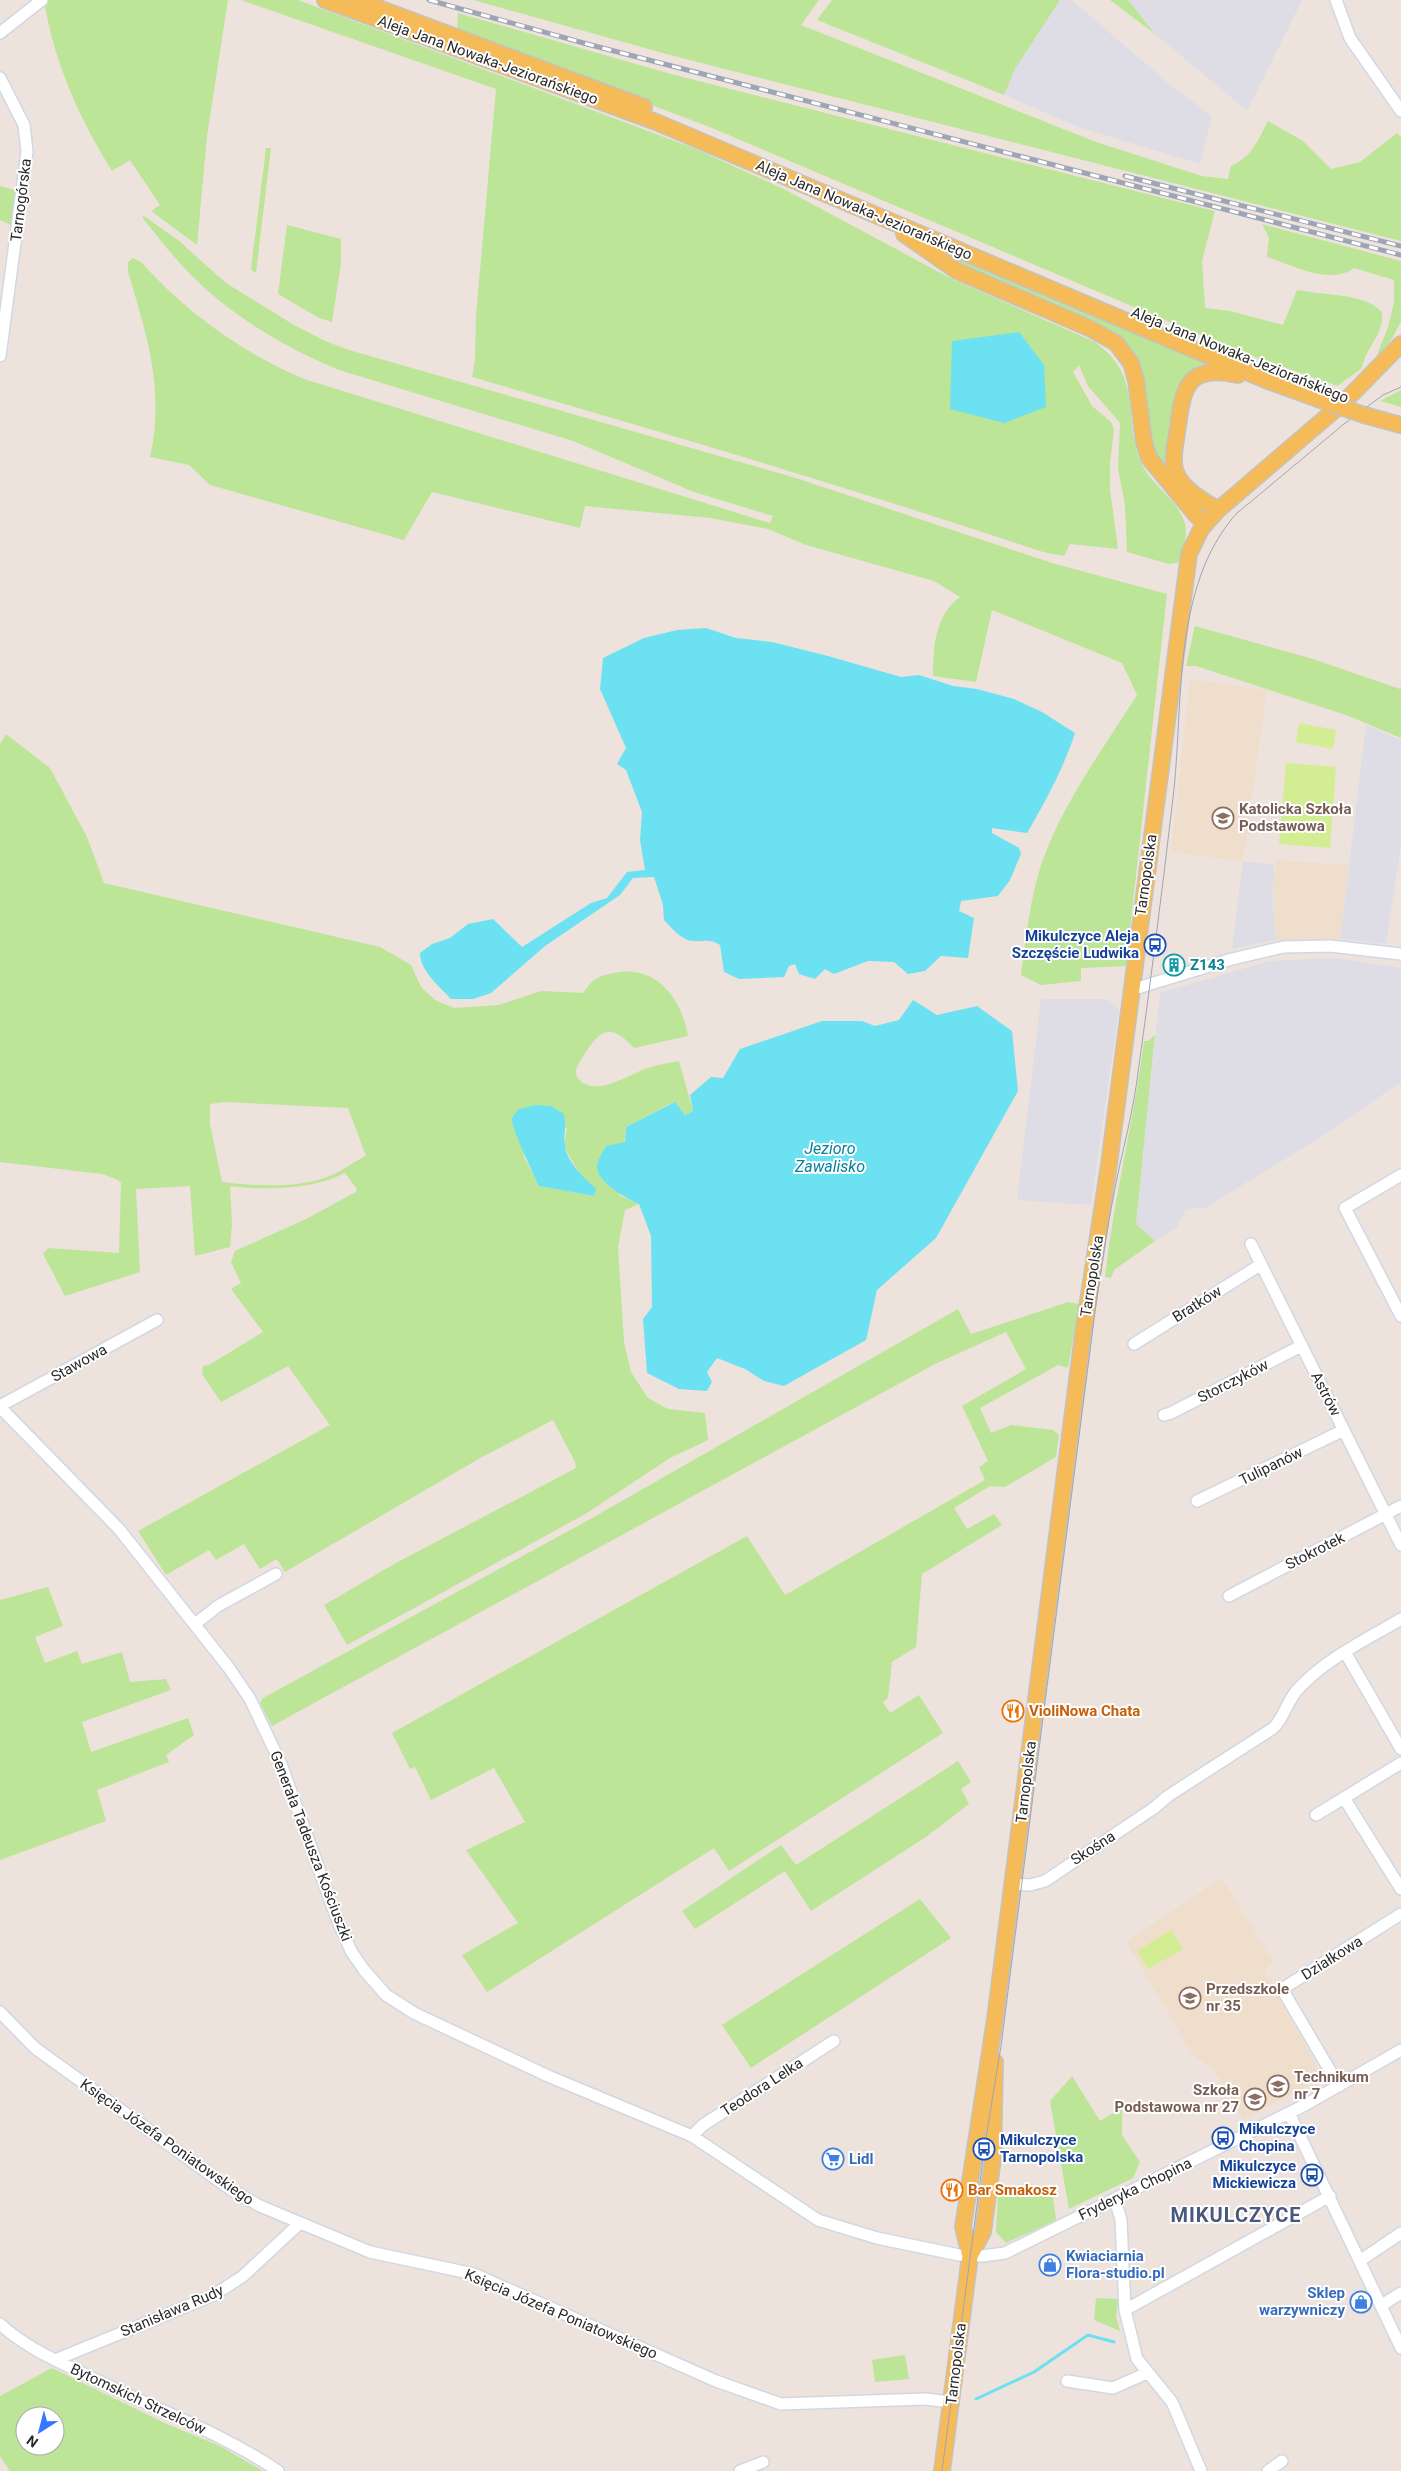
<svg xmlns="http://www.w3.org/2000/svg" width="1401" height="2471" font-family="Roboto,sans-serif">
  <style>
    .industrial { fill: #dedde5 }
    .education { fill: #efdecb }
    .green { fill: #bce597; fill-rule: evenodd }
    .pitch { fill: #d3ed92 }
    .water { fill: #6ce1f2 }
    .lines { fill: none; stroke-linecap: round; stroke-linejoin: round }
    .stream { stroke: #6ce1f2; stroke-width: 3 }
    .minor-casing { stroke: #d1d7e4; stroke-width: 14 }
    .major-casing { stroke: #c3c3c3; stroke-width: 18 }
    .minor { stroke: #fff; stroke-width: 11 }
    .major { stroke: #f5bb59; stroke-width: 15 }
    .tram { stroke: #9ea5b5; stroke-width: 1 }
    .rail-casing { stroke: #9ea5b5; stroke-width: 5 }
    .rail { stroke: #fff; stroke-width: 3; stroke-dasharray: 9; stroke-linecap: butt }
    .major-bridge-casing { stroke: #c3c3c3; stroke-width: 18; stroke-linecap: butt }
    .major-bridge { stroke: #f5bb59; stroke-width: 15 }
    .labels { text-anchor: middle; dominant-baseline: central; stroke-width: 4; stroke-linejoin: round; paint-order: stroke }
    .street-label { font-size: 15px; fill: #2a2a2a; stroke: #fff }
    .education-label { font-size: 15px; font-weight: bold; fill: #785e54; stroke: #fff; text-anchor: start }
    .transit-label { font-size: 15px; font-weight: bold; fill: #164399; stroke: #fff; text-anchor: end }
    .culture-label { font-size: 15px; font-weight: bold; fill: #0d838f; stroke: #fff; text-anchor: start }
    .food-label { font-size: 15px; font-weight: bold; fill: #c56008; stroke: #fff; text-anchor: start }
    .shop-label { font-size: 15px; font-weight: bold; fill: #366cbe; stroke: #fff; text-anchor: start }
    .water-label { font-size: 16px; font-style: italic; fill: #09809f; stroke: #fff }
    .district-label { font-size: 20px; font-weight: bold; letter-spacing: 1px; fill: #49597d; stroke: #fff }
  </style>
  <rect width="100%" height="100%" fill="#ede3dc"/>
  <path class="industrial" d="M1060 0H1072L1175 89 1212 116 1200 164 1081 128 1004 95 1015 69Z
    M1128 0H1302L1247 111 1155 34Z
    M1366 725 1401 740V844L1386 944 1340 939Z
    M1243 861 1274 865 1273 902 1276 940 1232 949Z
    M1336 958 1401 968V1082L1321 1137 1205 1208 1186 1209 1177 1227 1155 1241 1153 1240 1136 1224 1160 993 1270 961Z
    M1041 999H1107L1119 1009 1091 1205 1017 1200Z"/>
  <path class="education" d="M1190 679 1267 690 1243 861 1171 852Z
    M1276 860 1349 865 1340 939 1276 940 1273 885Z
    M1222 1878 1274 1963 1264 1970 1323 2078 1243 2119 1213 2068 1193 2055 1126 1942Z"/>
  <path class="green" d="M49 0H228L207 136 197 245 151 211 160 205 130 160 112 171C81 121 55 65 45 6Z
    M241 0H298L696 149 784 189 952 279 1095 342C1144 378 1122 414 1141 462 1150 485 1176 497 1184 521 1189 534 1183 548 1180 562L1169 564 1127 552 1125 505 1118 468 1120 423 1088 386 1079 365 1073 372 1092 406 1111 422 1114 429 1110 463V489L1118 549 1070 544 1064 556 1043 552C854 489 663 432 472 377L475 360 476 316 496 89Z
    M473 0H819L801 25 1096 142 1202 176 1228 179 1231 166C1252 157 1258 140 1268 121L1303 141 1331 169 1360 162 1397 133 1401 137V241L670 55Z
    M832 0H1060L1015 69 1004 95 817 20Z
    M1110 0H1128L1155 34Z
    M458 13 671 74 1215 211 1202 261 1205 308 1230 311 1283 325 1297 290C1321 295 1365 293 1382 312V321L1378 334 1366 355 1361 369 1337 386 1238 351 712 128 457 31Z
    M266 148H271L256 273 251 269Z
    M0 186 18 191 13 226 0 220Z
    M144 216 178 240 226 283 294 325 325 341 349 350 796 478 1052 563 1167 594 1126 966 1081 968V981L1041 985 1021 975C1026 937 1030 898 1042 862 1064 801 1103 749 1137 695L1122 663 992 610 976 682 933 676C933 647 935 615 960 597L934 581 806 545 768 529 710 518 585 506 580 528 432 492 404 540 210 485 189 465 150 457C165 389 147 336 128 272V262L133 258 141 262C187 313 241 352 304 379L770 523 773 516 694 492 573 441 339 370C284 347 233 317 191 275 173 257 158 237 142 217Z
    M1262 224 1401 261V321L1392 339 1375 360 1388 327 1394 303V280L1354 268C1330 286 1292 265 1267 257L1269 238Z
    M287 225 341 239V263L332 322 319 318 278 294Z
    M935 246 1212 365 1201 369 1169 454 1203 510H1201L1154 459 1133 359 954 264Z
    M1401 390V407L1380 401Z
    M1195 626 1313 659 1400 689 1401 686V738L1346 715 1196 666H1186Z
    M6 734 50 768 87 837 104 883 380 947 411 965 421 987 435 1000 454 1008 499 1005 541 991 583 993C593 979 597 976 614 973 656 964 682 999 688 1036L634 1048C612 1024 602 1027 585 1053 582 1059 575 1067 576 1074 578 1081 584 1084 591 1086 608 1089 629 1075 645 1069 656 1065 668 1063 679 1061L693 1111 685 1115 674 1102 626 1127 619 1195 639 1204 625 1210 618 1247 624 1342 631 1372 648 1398 668 1409 705 1413 708 1440 670 1458 587 1513 347 1645 324 1605 396 1563 576 1468 575 1462 553 1420 482 1457 285 1572 277 1559 260 1569 244 1544 216 1560 209 1550 166 1575 138 1531 330 1425 288 1366 221 1402 202 1374 203 1366 209 1365 263 1332 231 1289 241 1283 231 1262 235 1251 306 1219 356 1192 357 1189 345 1173C312 1190 266 1190 230 1186L232 1224 230 1247 195 1256 190 1186 136 1189 140 1272 65 1296 43 1254 48 1248 119 1253 121 1183 118 1180 102 1174 0 1162V744ZM226 1102 348 1108 366 1156C354 1161 344 1170 332 1175 299 1189 257 1186 222 1182L210 1124V1104ZM567 1127 564 1147 583 1179 595 1188 594 1196 539 1186 524 1157V1148Z
    M1155 1035 1136 1224 1155 1241 1114 1270 1111 1278 1105 1277C1114 1197 1134 1120 1144 1041H1148Z
    M1068 1302 1079 1304 1068 1368 1058 1365 980 1408 991 1433 1011 1425 1053 1430 1059 1435 1056 1457 1005 1487 990 1486 954 1508 967 1529 994 1514 1002 1525 922 1574 916 1647 892 1662 888 1698 883 1702 890 1713 919 1695 943 1733 729 1871 714 1848 487 1992 462 1955 518 1923 466 1850 525 1822 494 1768 431 1800 415 1767 410 1769 392 1733 747 1536 785 1595 985 1480 979 1467 988 1461 962 1406 1026 1369 1006 1332 935 1364 272 1726 260 1703 263 1698 585 1522 958 1309 971 1334Z
    M48 1587 63 1626 35 1637 45 1663 77 1651 82 1664 122 1652 130 1682 166 1679 171 1690 82 1722 91 1752 188 1718 194 1735 166 1755 169 1762 97 1790 106 1821 0 1860V1600Z
    M958 1761 971 1782 961 1789 969 1804 926 1837 811 1911 785 1871 695 1929 682 1911 781 1845 796 1865Z
    M920 1899 951 1938 751 2068 722 2025Z
    M1072 2076 1100 2121 1122 2108V2135L1140 2162 1133 2178 1069 2209 1050 2101Z
    M998 2193 1053 2197 1056 2220 1006 2243 996 2232Z
    M1096 2298 1119 2299 1116 2316 1120 2331 1094 2320Z
    M905 2355 909 2379 875 2382 872 2360Z
    M52 2368 169 2425 220 2446 263 2471H10L0 2456V2396ZM25 2416H55V2446H25Z"/>
  <path class="pitch" d="M1299 723 1336 730 1333 749 1296 742Z
    M1286 763 1336 767 1330 848 1279 844Z
    M1171 1930 1183 1949 1148 1969 1137 1951Z"/>
  <path class="water" d="M1019 332 1044 365 1046 407 1004 423 950 409 952 341Z
    M706 628 736 638 772 642 828 656 901 677 919 675 953 686 977 689 1014 699 1042 712 1075 733C1063 769 1046 801 1027 833L992 828V833L1019 848 1021 854 1010 880 998 896 961 901 959 911 974 918 968 958 941 956 925 971 908 974 894 962 868 961 834 974 825 969 815 979 799 974 795 964 789 966 784 977 739 979 724 972 720 945C708 938 706 942 693 941 681 940 672 928 664 920L663 905 654 877 633 878 620 895 545 946 491 993 473 999H451C440 987 420 971 420 953L432 944 450 938 468 924 493 919 522 947 591 903 607 898 627 872 645 870 640 840 642 812 626 770 617 764 626 748 600 689 603 658 644 638 677 630Z
    M913 1000 937 1015 977 1006 1012 1031 1018 1091 936 1238 877 1290 866 1340 784 1386 764 1381 745 1369 717 1358 707 1372 712 1382 707 1391 679 1389 647 1373 643 1319 652 1307 651 1236 639 1204C627 1199 595 1181 597 1165 598 1159 603 1152 606 1146L625 1142 626 1127 675 1102 685 1115 693 1111 690 1095 711 1077 723 1078 740 1049 822 1021H862L875 1026 899 1020Z
    M535 1105 551 1106 564 1114C567 1128 563 1135 565 1146 566 1160 585 1180 596 1188L594 1196 539 1186C534 1176 511 1127 512 1119 513 1116 517 1111 519 1109Z"/>
  <g class="lines">
    <path class="stream" d="M976 2399 1034 2372 1088 2335 1114 2342"/>
    <g class="minor-casing">
      <path id="minor" d="M1336 0 1350 38 1401 111
        M0 33 42 0
        M0 78 24 125 27 152 0 356
        M1131 990 1232 959 1283 947 1330 946 1401 954
        M1401 1175 1345 1208 1401 1316
        M1251 1244 1401 1545
        M1134 1344 1260 1265
        M0 1406 157 1320
        M0 1407 119 1529 229 1668 250 1699 281 1764 337 1919 351 1951 364 1970 386 1995 414 2013 548 2076 692 2136 818 2220 877 2238 959 2255 982 2256 1005 2253 1305 2105 1401 2050
        M1164 1415 1171 1413 1301 1346
        M1197 1501 1344 1430
        M1229 1596 1401 1506
        M195 1624 218 1606 276 1574
        M1345 1652 1401 1749
        M1344 1798 1401 1889
        M1316 1815 1401 1763
        M1013 1884 1030 1885 1045 1881 1154 1808 1168 1796 1272 1729C1283 1721 1287 1700 1299 1688 1327 1658 1366 1640 1401 1619
        M0 2012 35 2048 233 2191 260 2206 370 2252 474 2274 716 2381 781 2404 925 2399 951 2402
        M1339 2086 1282 1989 1401 1914
        M1289 2113 1401 2348
        M692 2136 703 2125 834 2041
        M1115 2199 1121 2220 1125 2310 1137 2359 1172 2402 1201 2471
        M1361 2260 1401 2233
        M1382 2305 1401 2293
        M1125 2310 1330 2196
        M0 2324C23 2345 50 2358 78 2371 144 2405 216 2429 278 2471
        M55 2360 214 2295 243 2276 300 2223
        M1067 2381 1113 2388 1147 2373
        M740 2471 763 2462
        M1268 2471 1282 2461"/>
    </g>
    <g class="major-casing">
      <path id="major" d="M325 0 656 122 1268 381 1329 403
        M357 0 644 107
        M904 234 957 271 1089 328 1116 343 1131 363 1136 380 1144 442 1149 458 1196 515 1205 523
        M1364 415 1401 425
        M1218 510C1203 500 1186 492 1177 475 1171 462 1175 447 1177 433 1183 391 1184 363 1238 375
        M970 2256 983 2232 993 2158 995 2062
        M942 2471 970 2256 963 2227 995 2019 1083 1334 1109 1164 1189 554 1201 529 1218 510 1344 402 1401 344"/>
    </g>
    <use href="#minor" class="minor"/>
    <use href="#major" class="major"/>
    <path class="tram" d="M942 2471 985 2144 1001 2046 1096 1304C1102 1265 1107 1227 1115 1188 1122 1152 1132 1117 1137 1080 1150 987 1162 892 1173 798 1184 706 1171 588 1236 514L1344 424 1383 395 1401 387"/>
    <g class="rail-casing">
      <path id="rail" d="M429 0 587 44 1401 255
        M1125 176 1401 246"/>
    </g>
    <use href="#rail" class="rail"/>
    <g class="major-bridge-casing">
      <path id="major-bridge" d="M1329 403 1364 415"/>
    </g>
    <use href="#major-bridge" class="major-bridge"/>
  </g>
  <defs>
    <g id="school-ring" transform="scale(1.125)"><circle r="9.5" fill="#fff" stroke="#8d6e63" stroke-width="1.5"/><path d="M0-5L7-2L0 1L-7-2ZM-4 1L0 2.5L4 1V4Q0 6-4 4Z" fill="#8d6e63"/></g>
    <g id="bus-ring" transform="scale(1.125)"><circle r="9.5" fill="#fff" stroke="#1a4fb4" stroke-width="1.5"/><path d="M-5-6H5V4H4V6H2V4H-2V6H-4V4H-5ZM-3.5-4V0h7V-4ZM-3.5 1.2v1.5H-2V1.2ZM2 1.2v1.5H3.5V1.2Z" fill="#1a4fb4"/></g>
    <g id="building-ring" transform="scale(1.125)"><circle r="9.5" fill="#fff" stroke="#0f9aa8" stroke-width="1.5"/><path d="M-4-6H4V6H1V3H-1V6H-4ZM-2.5-4.3h1.7v1.8h-1.7ZM.8-4.3h1.7v1.8H.8ZM-2.5-1h1.7V.8h-1.7ZM.8-1h1.7V.8H.8Z" fill="#0f9aa8"/></g>
    <g id="restaurant-ring" transform="scale(1.125)"><circle r="9.5" fill="#fff" stroke="#e8710a" stroke-width="1.5"/><path d="M-5-6h1v4h1v-4h1v4h1v-4h1v5L-1.5 .5V6h-2V.5L-5-1ZM5-6V6H3V1.5H1.5Q1.5-4 5-6Z" fill="#e8710a"/></g>
    <g id="supermarket-ring" transform="scale(1.125)"><circle r="9.5" fill="#fff" stroke="#3f7fe0" stroke-width="1.5"/><path d="M-6-5.5h2.5l.6 2H6L4.5 2H-2.5L-4.4-4H-6ZM-1.5 3.2a1.3 1.3 0 1 0 .1 0ZM3 3.2a1.3 1.3 0 1 0 .1 0Z" fill="#3f7fe0"/></g>
    <g id="shop-ring" transform="scale(1.125)"><circle r="9.5" fill="#fff" stroke="#3f7fe0" stroke-width="1.5"/><path d="M-5-2.5h2.3a2.7 3.5 0 0 1 5.4 0H5L5.5 6h-11ZM-1.5-2.5h3a1.5 2.3 0 0 0-3 0Z" fill="#3f7fe0"/></g>
  </defs>
  <g fill-rule="evenodd">
    <use href="#school-ring" x="1223" y="818"/>
    <use href="#bus-ring" x="1155" y="945"/>
    <use href="#building-ring" x="1174" y="965"/>
    <use href="#restaurant-ring" x="1013" y="1711"/>
    <use href="#school-ring" x="1190" y="1998"/>
    <use href="#school-ring" x="1278" y="2086"/>
    <use href="#school-ring" x="1255" y="2099"/>
    <use href="#bus-ring" x="1223" y="2138"/>
    <use href="#bus-ring" x="984" y="2149"/>
    <use href="#supermarket-ring" x="833" y="2159"/>
    <use href="#bus-ring" x="1312" y="2175"/>
    <use href="#restaurant-ring" x="952" y="2190"/>
    <use href="#shop-ring" x="1050" y="2265"/>
    <use href="#shop-ring" x="1361" y="2302"/>
  </g>
  <g class="labels">
    <g class="street-label">
      <text transform="translate(488 60) rotate(20)">Aleja Jana Nowaka-Jeziorańskiego</text>
      <text transform="translate(21 200) rotate(-83)">Tarnogórska</text>
      <text transform="translate(864 210) rotate(23)">Aleja Jana Nowaka-Jeziorańskiego</text>
      <text transform="translate(1240 355) rotate(22)">Aleja Jana Nowaka-Jeziorańskiego</text>
      <text transform="translate(1146 875) rotate(-82)">Tarnopolska</text>
      <text transform="translate(1092 1276) rotate(-81)">Tarnopolska</text>
      <text transform="translate(1197 1304) rotate(-32)">Bratków</text>
      <text transform="translate(79 1363) rotate(-29)">Stawowa</text>
      <text transform="translate(1233 1381) rotate(-27)">Storczyków</text>
      <text transform="translate(1326 1394) rotate(63)">Astrów</text>
      <text transform="translate(1271 1466) rotate(-26)">Tulipanów</text>
      <text transform="translate(1315 1551) rotate(-27)">Stokrotek</text>
      <text transform="translate(1026 1782) rotate(-83)">Tarnopolska</text>
      <text transform="translate(311 1846) rotate(69)">Generała Tadeusza Kościuszki</text>
      <text transform="translate(1093 1848) rotate(-33)">Skośna</text>
      <text transform="translate(1332 1958) rotate(-32)">Działkowa</text>
      <text transform="translate(762 2087) rotate(-33)">Teodora Lelka</text>
      <text transform="translate(167 2142) rotate(35)">Księcia Józefa Poniatowskiego</text>
      <text transform="translate(1135 2189) rotate(-26)">Fryderyka Chopina</text>
      <text transform="translate(172 2311) rotate(-23)">Stanisława Rudy</text>
      <text transform="translate(561 2314) rotate(23)">Księcia Józefa Poniatowskiego</text>
      <text transform="translate(956 2364) rotate(-83)">Tarnopolska</text>
      <text transform="translate(138 2399) rotate(25)">Bytomskich Strzelców</text>
    </g>
    <g class="education-label">
      <text x="1239" y="809">Katolicka Szkoła<tspan x="1239" dy="17">Podstawowa</tspan></text>
      <text x="1206" y="1989">Przedszkole<tspan x="1206" dy="17">nr 35</tspan></text>
      <text x="1294" y="2077">Technikum<tspan x="1294" dy="17">nr 7</tspan></text>
      <text x="1239" y="2090" text-anchor="end">Szkoła<tspan x="1239" dy="17">Podstawowa nr 27</tspan></text>
    </g>
    <g class="transit-label">
      <text x="1139" y="936">Mikulczyce Aleja<tspan x="1139" dy="17">Szczęście Ludwika</tspan></text>
      <text x="1239" y="2129" text-anchor="start">Mikulczyce<tspan x="1239" dy="17">Chopina</tspan></text>
      <text x="1000" y="2140" text-anchor="start">Mikulczyce<tspan x="1000" dy="17">Tarnopolska</tspan></text>
      <text x="1296" y="2166">Mikulczyce<tspan x="1296" dy="17">Mickiewicza</tspan></text>
    </g>
    <g class="culture-label">
      <text x="1190" y="965">Z143</text>
    </g>
    <g class="food-label">
      <text x="1029" y="1711">VioliNowa Chata</text>
      <text x="968" y="2190">Bar Smakosz</text>
    </g>
    <g class="shop-label">
      <text x="849" y="2159">Lidl</text>
      <text x="1066" y="2256">Kwiaciarnia<tspan x="1066" dy="17">Flora-studio.pl</tspan></text>
      <text x="1345" y="2293" text-anchor="end">Sklep<tspan x="1345" dy="17">warzywniczy</tspan></text>
    </g>
    <g class="water-label">
      <text x="830" y="1148">Jezioro<tspan x="830" dy="18">Zawalisko</tspan></text>
    </g>
    <g class="district-label">
      <text x="1236" y="2215">MIKULCZYCE</text>
    </g>
  </g>
  <g transform="translate(40 2431) rotate(216)"><circle r="24" fill="#ffffff" stroke="#aaaaaa"/>
  <path d="M0-4L9 19L0 12L-9 19Z" fill="#3777ff"/>
  <text y="-8" font-size="14" font-weight="bold" text-anchor="middle" fill="#2a2a2a">N</text>
  </g>
</svg>
